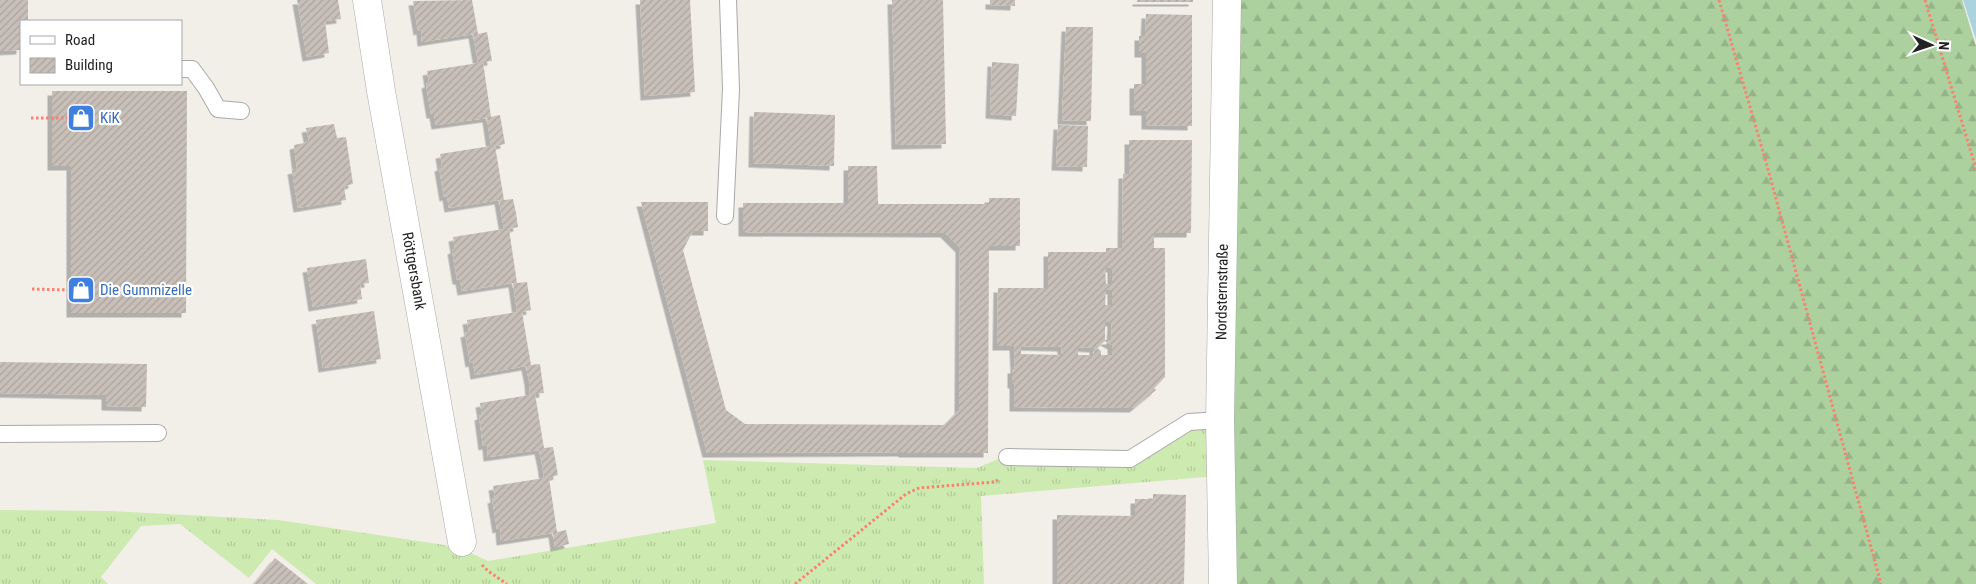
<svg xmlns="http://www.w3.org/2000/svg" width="1976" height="584" font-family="'Roboto Condensed',sans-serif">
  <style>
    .grass { fill: url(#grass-tufts) }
    .forest { fill: url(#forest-firs) }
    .water { fill: #aad3df }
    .building { fill: url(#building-hatch); fill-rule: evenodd; filter: url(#shadow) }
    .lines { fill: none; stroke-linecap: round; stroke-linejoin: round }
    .service-casing { stroke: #a9a9a9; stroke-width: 18 }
    .minor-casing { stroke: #a9a9a9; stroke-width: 29 }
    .path { stroke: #fa8072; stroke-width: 3; stroke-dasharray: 2.5 2.5; stroke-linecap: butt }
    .service { stroke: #fff; stroke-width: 16 }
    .minor { stroke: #fff; stroke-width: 28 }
    .labels { text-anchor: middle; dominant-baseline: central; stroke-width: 4.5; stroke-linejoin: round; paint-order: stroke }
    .shop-label { font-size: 15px; fill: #366cbe; stroke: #fff; text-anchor: start }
    .street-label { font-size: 15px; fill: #222; stroke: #fff }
  </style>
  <defs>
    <pattern id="grass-tufts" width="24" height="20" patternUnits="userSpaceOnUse" patternTransform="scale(1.25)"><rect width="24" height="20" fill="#cdebb0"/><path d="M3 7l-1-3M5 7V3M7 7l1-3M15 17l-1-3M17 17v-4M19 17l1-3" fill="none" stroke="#b0c997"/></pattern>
    <pattern id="forest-firs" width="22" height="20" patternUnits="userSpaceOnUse" patternTransform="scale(1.25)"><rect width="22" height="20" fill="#add19e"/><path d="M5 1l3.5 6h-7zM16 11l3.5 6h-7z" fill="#95b388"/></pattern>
    <pattern id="building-hatch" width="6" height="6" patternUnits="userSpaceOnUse" patternTransform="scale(1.25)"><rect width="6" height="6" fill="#c7bfb8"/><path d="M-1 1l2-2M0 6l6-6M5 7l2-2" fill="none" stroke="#aba49e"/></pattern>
    <filter id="shadow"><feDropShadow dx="-4.5" dy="4.5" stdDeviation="0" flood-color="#0004"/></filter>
  </defs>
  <rect width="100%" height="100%" fill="#f2efe9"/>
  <path class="grass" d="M1218 423V476L981 496 984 584H316L272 549 249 578 180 524 141 526 101 577 108 584H0V510L111 511 278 520 438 544 460 548 488 561 716 523 703 460 977 468 1005 456 1131 463 1190 424Z"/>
  <path class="forest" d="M1236 0H1962L1976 46V584H1228Z"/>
  <path class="water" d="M1963 0H1976V40Z"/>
  <path class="building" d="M0 0H28V21H21V49L20 50 0 51Z
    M297 0H338L341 19 325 21 329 53 307 57Z
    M472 0 478 34 487 32 492 61 483 62 491 117 500 115 505 144 495 146 504 200 513 199 516 213 518 227 509 229 517 283 527 282 531 310 522 312 531 365 540 364 544 393 535 394 544 448 553 447 558 475 549 478 557 532 566 530 569 544 555 547 553 533 501 541 500 528 497 529 492 499 495 498 493 486 544 478 542 464 539 450 488 457 487 445 483 446 479 416 482 415 480 403 530 395 529 381 526 366 475 375 473 362 470 363 465 333 469 332 467 320 517 312 513 283 462 291 460 280H457L452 250 455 249 453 237 504 229 499 200 449 208 447 196 444 197 439 167 442 166 440 154 491 146 487 118 436 125 434 114H431L426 84 429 83 427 71 478 63 473 34 422 42 421 30 418 31 413 1Z
    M640 0H690L695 92 645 96Z
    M892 0H943L946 144 896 145Z
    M990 0H1015V6L990 5Z
    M1137 0H1193V2H1137Z
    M1146 14 1192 15V126L1146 125V111H1134V84H1146V53H1139V36H1145Z
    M1066 27H1093L1091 121 1062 120Z
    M992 62 1019 64 1016 116 990 114Z
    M52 91H187L186 313H71V166H52Z
    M754 112 835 115 834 166 753 163Z
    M334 124 337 138 346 137 353 184 344 186 346 200 298 208 292 170 297 169 294 145 309 142 306 128Z
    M1058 125 1088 126 1087 167 1056 166Z
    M1129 140H1192L1191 233H1154V248H1165V377L1154 388 1156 390 1134 408 1014 407V384H1012V369H1015L1014 346H997L998 288H1048V252H1106V248H1122L1123 174H1129ZM1105 268H1112V284H1106ZM1106 290H1112V305H1105ZM1105 322H1112L1111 340H1105ZM1105 341 1112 345V355H1101V351L1097 348ZM1021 346 1062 347 1061 355 1021 354ZM1078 347 1094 348V355H1078Z
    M848 166H877L878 204H989V198H1020V246H989L988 453H903V452L707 453 641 202H708V231H693L683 250 726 410 745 424 944 425 959 410 960 248 945 233 743 232V203H848Z
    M366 259 369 283 360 284 362 299 313 307 307 268Z
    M374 311 381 359 323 368 316 320Z
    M0 362 147 364 146 407 106 406V395L0 393Z
    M1153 494 1186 495 1184 584H1057V515L1135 516V499H1153Z
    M275 558 308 584H254Z"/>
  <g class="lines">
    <g class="service-casing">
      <path id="service" d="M181 69H192L206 88 218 109 241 111
        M725 216 731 89 728 0
        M0 434 158 433
        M1007 457 1130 459 1189 422 1220 420"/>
    </g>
    <g class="minor-casing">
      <path id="minor" d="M367 0 381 91 462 542
        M1223 584 1220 420 1227 0"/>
    </g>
    <path class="path" d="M1719 0 1766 162 1881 584
      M1925 0 1976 169
      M31 118H72
      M32 289 71 290
      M482 565 488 571 507 584
      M795 584 906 494 919 488 995 482 998 480"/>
    <use href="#service" class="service"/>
    <use href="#minor" class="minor"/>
  </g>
  <defs>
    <g id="shop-square" transform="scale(1.4375)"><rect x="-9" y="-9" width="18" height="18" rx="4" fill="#3f7fe0" stroke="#fff"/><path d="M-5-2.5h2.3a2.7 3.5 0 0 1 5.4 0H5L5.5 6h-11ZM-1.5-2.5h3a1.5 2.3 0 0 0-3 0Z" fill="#fff"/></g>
  </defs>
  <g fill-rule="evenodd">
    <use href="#shop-square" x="81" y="118"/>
    <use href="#shop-square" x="81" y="290"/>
  </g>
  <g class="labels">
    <g class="shop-label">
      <text x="100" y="118">KiK</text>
      <text x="100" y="290">Die Gummizelle</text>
    </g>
    <g class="street-label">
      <text transform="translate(414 271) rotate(80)">Röttgersbank</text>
      <text transform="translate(1222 292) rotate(-89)">Nordsternstraße</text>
    </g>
  </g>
  <rect x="20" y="20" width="162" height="65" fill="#ffffff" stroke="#a7a7a7"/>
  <rect x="30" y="36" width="25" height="8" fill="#ffffff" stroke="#a7a7a7"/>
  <text x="65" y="45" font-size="15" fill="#222222">Road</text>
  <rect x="30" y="58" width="25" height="15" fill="url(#building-hatch)" stroke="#a7a7a7"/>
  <text x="65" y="70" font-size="15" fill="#222222">Building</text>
  <g transform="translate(1931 45) rotate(93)" stroke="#ffffff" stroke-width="4" paint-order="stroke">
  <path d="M0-4L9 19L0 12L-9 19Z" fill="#222222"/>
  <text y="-8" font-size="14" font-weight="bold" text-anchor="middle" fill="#222222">N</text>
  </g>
</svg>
